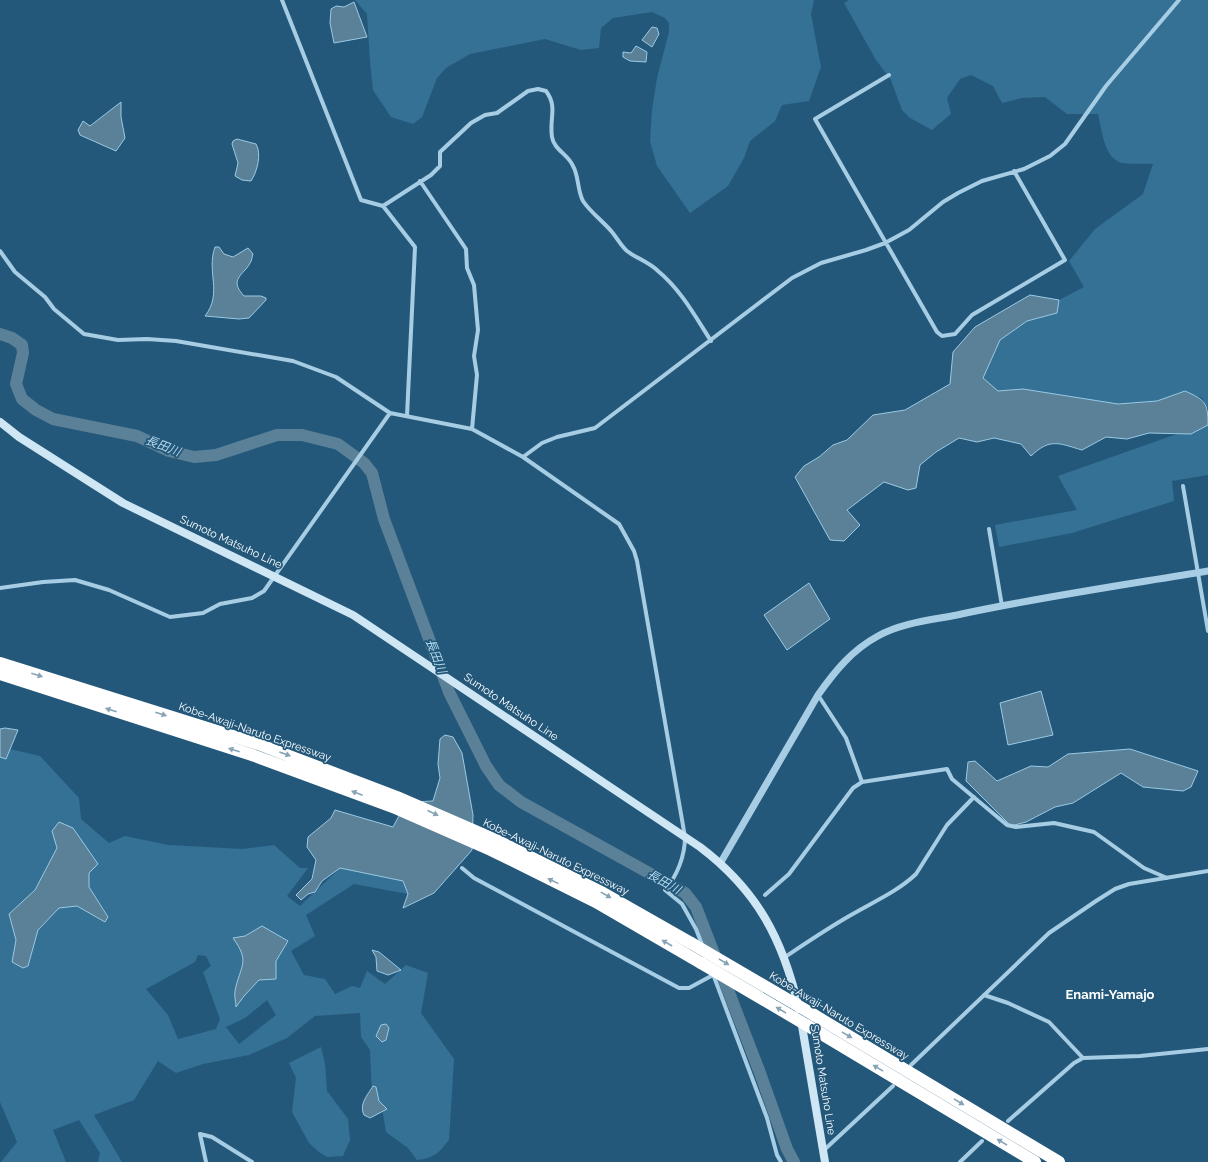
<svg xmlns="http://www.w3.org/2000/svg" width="1208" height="1162" font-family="Raleway,'Noto Sans JP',sans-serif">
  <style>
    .green { fill: #347195; fill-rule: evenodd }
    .water { fill: #5a8198; stroke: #9acae5 }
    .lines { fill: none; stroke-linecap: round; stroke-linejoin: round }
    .river { stroke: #5a8198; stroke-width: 12 }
    .minor { stroke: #a6cde4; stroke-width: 4 }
    .tertiary { stroke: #a6cde4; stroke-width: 7 }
    .secondary { stroke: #cfe6f4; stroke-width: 8 }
    .motorway { stroke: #fff; stroke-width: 12 }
    .motorway-bridge { stroke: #fff; stroke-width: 12 }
    .oneway { fill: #87a3b6 }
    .labels { text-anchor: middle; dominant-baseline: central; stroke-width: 3.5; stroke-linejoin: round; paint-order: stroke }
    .street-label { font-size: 11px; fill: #fff; stroke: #24587a }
    .water-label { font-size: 12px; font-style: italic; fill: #b1d7ec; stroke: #24587a }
    .quarter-label { font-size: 13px; font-weight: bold; fill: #fff; stroke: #24587a }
  </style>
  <rect width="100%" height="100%" fill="#24587a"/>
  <path class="green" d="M355 0H814L811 14 821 67 809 101 782 105 775 121 750 141 744 158 728 186 690 213 657 166 650 141 652 110 657 78 669 32V23L665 18 652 12 613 18 601 28 599 48 581 50 545 39 470 54 446 68 437 78 422 117 413 124 391 117 373 90 370 61 367 14Z
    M849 0H1208V409L1202 398 1185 391 1157 401 1118 404 1023 389 998 391 983 378 1000 340 1027 321 1057 313 1059 300 1084 287 1069 261 1095 229 1143 194 1153 164C1145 163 1125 165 1119 162 1103 154 1102 129 1098 114H1067L1045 97 1022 98 1002 103 993 86 971 75 960 79 947 98 951 114 932 130 910 118 902 110 891 80 876 60 844 3Z
    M1208 423V475L1172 481 1174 501 1072 533 999 547 995 525 1077 510 1058 476Z
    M10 749 40 756 79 798 81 819 109 843 125 836 168 845 243 849 274 845 300 868H308L287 896 300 906 340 868 403 881 408 894 354 884 306 915 315 936 291 951 304 975 325 979 335 994 352 986 360 988 367 971 385 984 406 965 428 973 421 1013 454 1059 449 1140C438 1154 434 1158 417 1160L408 1148 386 1132 382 1108 372 1094 370 1050 361 1037 360 1013 315 1016 287 1038 249 1055 203 1064 176 1073 158 1061 134 1100 94 1115 122 1162H98L100 1153 79 1120 53 1130 66 1162H1L17 1142 0 1102V756L6 759ZM52 831 89 873V887L108 917 105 922 77 906 59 908 38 930 28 966 12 962 16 940 9 914 35 890 57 848ZM262 926 288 941 276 961V979L259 980 244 996 236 1007C232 984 248 970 241 951 240 946 235 942 233 938L245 936ZM198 955 206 956 211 966 203 972 220 1019 216 1029 178 1039 168 1015 146 989 195 962ZM267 1000 276 1015 239 1044 226 1027 245 1018Z
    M321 1047 325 1064 327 1091 348 1119 350 1140 343 1156 327 1157 319 1152 309 1143 292 1112 296 1078 289 1063Z"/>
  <path class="water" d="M354 2 367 37 334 43 330 23 331 9 336 6 344 7Z
    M652 27 657 28 659 34 652 47 642 40Z
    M636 46 647 52 646 62 630 61 623 57V52L631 53Z
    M121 102V117L125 138 116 151 80 135 78 130 83 121 90 126Z
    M237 139 256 144C262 154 257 172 251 181L242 180 235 176 238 163 232 144 233 141Z
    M215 247H219L224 254 233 257 248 248 253 254C252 256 252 261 250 263 244 275 228 279 244 296H261L266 298V300L249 318 239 319 205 316C223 293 206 272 215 247Z
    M1030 295 1059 300 1057 313 1027 321 1000 340 983 378 998 391 1023 389 1118 404 1157 401 1185 391C1205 400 1208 402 1208 425L1191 434 1149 433 1127 439 1106 437 1082 450C1058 443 1050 438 1031 456L1021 444 994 438 977 442 959 438 936 452 920 465 916 488 908 490 884 482 847 510 860 525 844 541 830 540 795 477 804 466 819 457 833 445 847 440 873 415 905 410 950 384 953 352 975 327Z
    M809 583 830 619 787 650 764 615Z
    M1041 691 1053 735 1008 745 1000 703Z
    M5 728 18 730 6 759 0 757V729Z
    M445 735 453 737 462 753 473 815 472 850 434 893 403 908 408 894 403 881 340 868 322 881 315 892 308 894 301 900 296 895 312 879 316 860 307 847 308 837 331 818 335 810 393 827C405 804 407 802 433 801L440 778 438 764 440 739Z
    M1130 749 1198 771 1191 787 1183 791 1143 787 1121 773 1073 803 1055 807 1026 822 1011 826 966 781 968 762 975 761 997 781 1031 766 1048 767 1068 754Z
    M59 822 73 828 98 864 89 873V887L108 917 105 922 77 906 59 908 38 930 28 966 23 968 12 962 16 940 9 914 35 890 57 848 52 831Z
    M262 926 288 941 276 961V979L259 980 244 996 236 1007C236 1002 234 996 235 991 240 965 251 963 233 938L245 936Z
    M372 950 379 952 401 970 388 975 377 971 376 957Z
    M386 1024 389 1028 386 1040 382 1042 376 1036 381 1025Z
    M373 1086 376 1087 379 1101 387 1109 370 1118 364 1115C359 1104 367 1096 373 1086Z"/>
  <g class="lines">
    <path class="river" d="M0 334 12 338 22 345 23 353 16 384 22 399 36 410 53 419 137 436 169 451 194 457 216 455 277 435H302L338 444 364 463 372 473 384 519 449 692 486 766 499 785 521 802 685 893 696 907 760 1073 787 1149 794 1162"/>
    <path class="minor" d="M282 0 361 200 383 206 415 247 407 416
      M889 75 815 119 937 332 942 336 955 334 972 315 1065 260 1014 171
      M420 181 466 249 467 268 474 285 478 330 474 356 477 375 472 429
      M383 206 431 175 440 166V152L471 123 485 115 497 113 528 91 538 89 546 91C558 107 549 118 552 137 554 150 568 154 573 166 579 176 577 190 583 201 591 213 603 221 612 232 617 238 621 246 627 251 636 258 649 262 658 271 681 290 695 316 711 341
      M0 251 15 272 45 297 54 309 84 334 118 340 147 339 176 341 293 361 336 377 390 413 472 429 523 457 619 524 634 551 637 561 685 837C685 856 677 876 665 890L682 904 696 929 703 947
      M523 457 542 443 557 437 595 428 792 278 821 263 866 250 885 243 909 230 943 202 958 193 982 181 1024 169 1050 156 1065 144 1106 86 1179 0
      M1183 486 1208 631
      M989 529 1002 606
      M0 588 43 582 75 580 109 590 170 617 203 613 220 604 252 598 264 591 390 413
      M818 695 846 738 862 782
      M462 868 474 878 679 988H689L713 975
      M765 895 789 874 853 788 862 782 947 769 952 779 1007 825 1016 827 1054 823 1094 832 1144 868 1167 878
      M785 957C806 943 828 928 851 915 873 902 897 892 916 874L947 825 974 797
      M713 974 767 1118 777 1155 781 1162
      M984 995 1008 1003 1049 1022 1083 1058
      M911 1065 1049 933 1096 901 1115 889 1129 884 1208 871
      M1008 1121 1074 1063 1083 1058 1140 1056 1208 1049
      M823 1151 893 1086
      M206 1162 200 1134 212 1137 252 1162
      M960 1162 982 1141"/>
    <path class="tertiary" d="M721 862 818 695C835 671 852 650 878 636 901 623 931 620 957 615 1040 597 1124 585 1208 571"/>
    <path class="secondary" d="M0 422 19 437 123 503 353 615 700 847C757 890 783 939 799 1009
      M801 1020 825 1162"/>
    <path class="motorway" d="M0 663 258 744 397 797 496 840 603 893 691 943
      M0 674 252 755 393 807 491 850 596 902 701 963
      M814 1015 1059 1162
      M815 1030 1035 1162"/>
    <path class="motorway-bridge" d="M691 943 814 1015
      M701 963 815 1030"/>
  </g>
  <defs><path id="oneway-solid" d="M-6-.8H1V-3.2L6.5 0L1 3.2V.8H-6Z"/></defs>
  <g class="oneway">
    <use href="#oneway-solid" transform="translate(37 675) rotate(17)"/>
    <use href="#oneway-solid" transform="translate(111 710) rotate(-162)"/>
    <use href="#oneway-solid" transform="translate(161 714) rotate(17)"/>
    <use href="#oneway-solid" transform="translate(234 750) rotate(-162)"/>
    <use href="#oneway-solid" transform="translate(285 754) rotate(20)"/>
    <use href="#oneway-solid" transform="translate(357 793) rotate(-159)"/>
    <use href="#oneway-solid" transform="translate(433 813) rotate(24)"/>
    <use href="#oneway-solid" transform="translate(553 881) rotate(-154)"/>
    <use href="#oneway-solid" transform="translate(606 895) rotate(29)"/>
    <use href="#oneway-solid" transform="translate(667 943) rotate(-150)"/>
    <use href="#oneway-solid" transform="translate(724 962) rotate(31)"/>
    <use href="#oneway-solid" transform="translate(781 1010) rotate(-149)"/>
    <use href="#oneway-solid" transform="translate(847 1035) rotate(31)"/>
    <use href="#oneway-solid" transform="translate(878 1068) rotate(-149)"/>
    <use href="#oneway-solid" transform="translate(959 1102) rotate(31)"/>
    <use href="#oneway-solid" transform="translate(1002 1142) rotate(-149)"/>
  </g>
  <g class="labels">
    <g class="street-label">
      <text transform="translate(231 542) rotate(25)">Sumoto Matsuho Line</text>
      <text transform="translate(511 707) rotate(34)">Sumoto Matsuho Line</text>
      <text transform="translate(255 732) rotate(19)">Kobe-Awaji-Naruto Expressway</text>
      <text transform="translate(556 857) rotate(26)">Kobe-Awaji-Naruto Expressway</text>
      <text transform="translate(839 1016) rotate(31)">Kobe-Awaji-Naruto Expressway</text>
      <text transform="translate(823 1080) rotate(81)">Sumoto Matsuho Line</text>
    </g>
    <g class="water-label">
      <text transform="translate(163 446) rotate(21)">長田川</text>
      <text transform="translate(436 656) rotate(69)">長田川</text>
      <text transform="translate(664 882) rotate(29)">長田川</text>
    </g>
    <g class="quarter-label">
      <text x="1110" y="994">Enami-Yamajo</text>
    </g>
  </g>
</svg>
